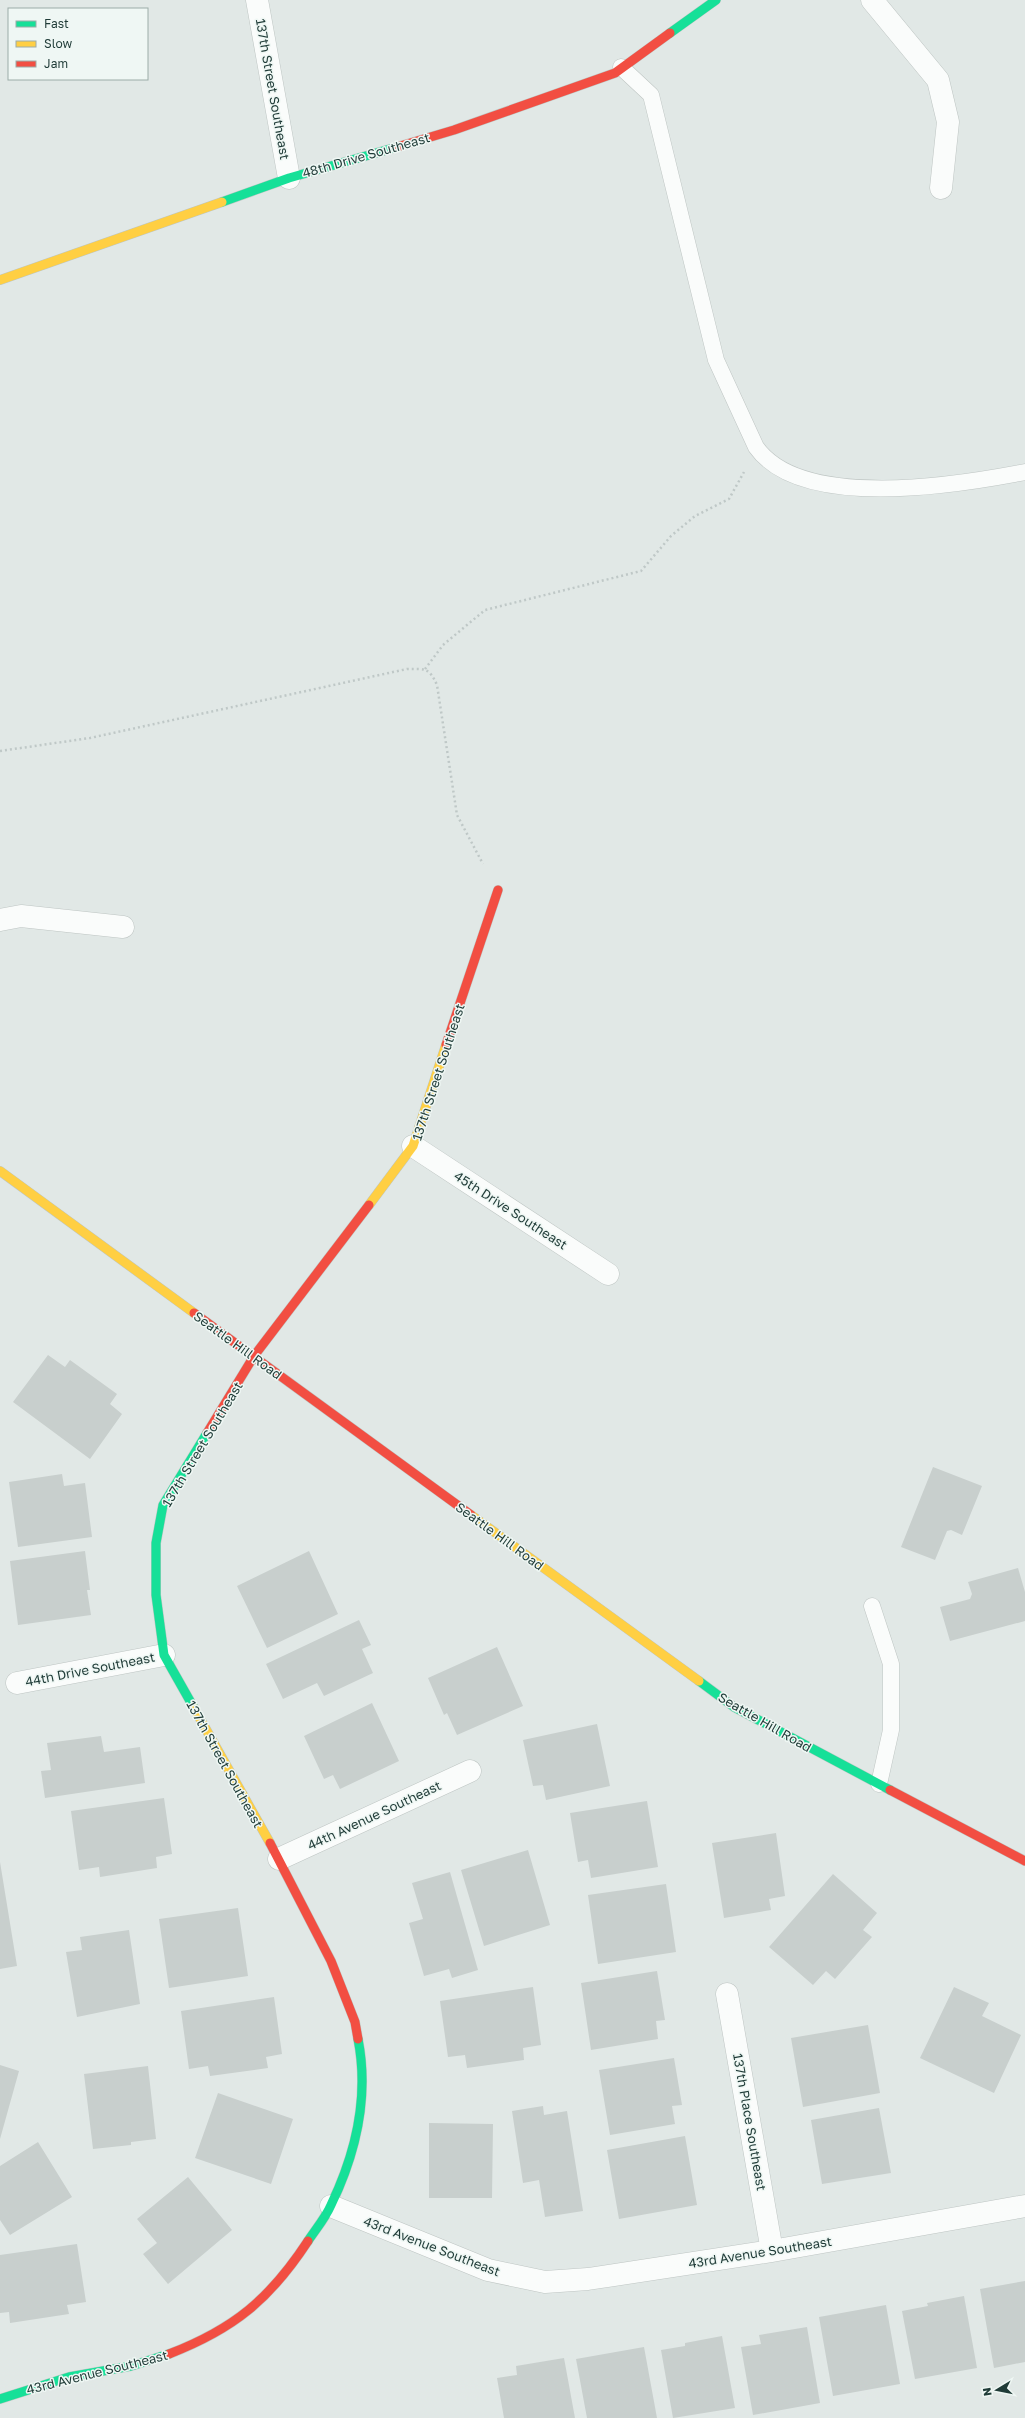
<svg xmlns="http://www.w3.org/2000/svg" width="1025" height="2418" font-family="'Golos Text',sans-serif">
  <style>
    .building { fill: #c8cfcd }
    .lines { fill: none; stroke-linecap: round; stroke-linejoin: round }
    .lane-casing { stroke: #bec5c3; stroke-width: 17 }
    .street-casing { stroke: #bec5c3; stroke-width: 23 }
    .fast-casing { stroke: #bdc6c3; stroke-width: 10 }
    .slow-casing { stroke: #bdc6c3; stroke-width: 10 }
    .jam-casing { stroke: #bdc6c3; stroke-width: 10 }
    .path { stroke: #bfc8c7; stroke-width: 2.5; stroke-dasharray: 2 3; stroke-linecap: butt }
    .lane { stroke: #fafcfb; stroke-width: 16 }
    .street { stroke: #fafcfb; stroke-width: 22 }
    .fast { stroke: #16e098; stroke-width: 9 }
    .slow { stroke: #ffcf43; stroke-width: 9 }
    .jam { stroke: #f24e42; stroke-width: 9 }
    .labels { text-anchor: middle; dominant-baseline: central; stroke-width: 3; stroke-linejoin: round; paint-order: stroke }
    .street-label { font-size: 13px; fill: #1f3b37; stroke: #eff7f4 }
  </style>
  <rect width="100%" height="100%" fill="#e1e8e6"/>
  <path class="building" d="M48 1355 65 1367 70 1360 117 1394 110 1404 122 1414 90 1459 13 1402Z
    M933 1467 982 1486 962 1535 951 1530 947 1531 935 1560 901 1547Z
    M62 1474 64 1486 85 1483 92 1537 18 1547 9 1482Z
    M85 1551 90 1590H87L91 1615 18 1625 10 1561Z
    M309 1551 338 1614 267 1648 237 1586Z
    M1018 1568 1025 1592V1621L950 1641 940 1607 970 1599 972 1594 968 1582Z
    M359 1620 371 1645 362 1649 373 1673 324 1696 317 1683 283 1699 266 1664Z
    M497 1647 523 1706 457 1735 447 1713 444 1715 428 1678Z
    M372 1703 399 1761 340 1789 333 1775 324 1779 304 1736Z
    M597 1724 610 1786 546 1800 543 1785 533 1786 523 1740Z
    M101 1736 104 1752 140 1747 145 1783 45 1798 41 1771 51 1770 47 1743Z
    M164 1798 172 1854 156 1857 157 1868 100 1877 99 1867 79 1870 71 1811Z
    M647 1801 658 1867 591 1878 588 1860 578 1862 570 1813Z
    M776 1833 785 1896 769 1899 771 1910 724 1918 712 1843Z
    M528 1850 550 1925 484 1946 461 1870Z
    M0 1862 17 1966 0 1969Z
    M450 1872 478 1970 452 1978 449 1969 424 1976 409 1923 423 1919 412 1883Z
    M833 1874 877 1913 863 1930 872 1937 835 1979 826 1971 813 1985 769 1947Z
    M666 1884 676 1952 598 1964 588 1895Z
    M238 1908 248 1976 169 1988 159 1919Z
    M129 1930 140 2004 77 2017 66 1952 82 1950 80 1937Z
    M657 1971 665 2020 656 2021 658 2039 591 2050 581 1983Z
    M533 1987 541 2045 523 2048 524 2060 467 2068 465 2055 448 2057 440 2001Z
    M954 1987 989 2003 982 2016 1021 2035 994 2093 920 2058Z
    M274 1997 282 2054 266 2057 268 2068 210 2076 208 2066 189 2069 181 2011Z
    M868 2025 880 2093 803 2107 791 2038Z
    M674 2058 682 2105 672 2106 675 2124 610 2135 599 2070Z
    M0 2065 19 2071 0 2139Z
    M148 2066 156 2139 131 2142V2145L93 2149 84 2074Z
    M218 2093 293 2119 271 2184 195 2158Z
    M543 2106 544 2115 567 2111 583 2211 545 2217 539 2180 523 2183 512 2111Z
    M879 2108 891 2173 822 2184 811 2120Z
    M429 2123 493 2124 492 2198H429Z
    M685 2136 697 2205 619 2219 607 2150Z
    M38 2142 72 2197 10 2235 0 2220V2166Z
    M188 2177 232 2230 168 2284 143 2254 157 2243 137 2219Z
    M77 2244 86 2302 67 2305 69 2314 10 2323 9 2312 0 2313V2255Z
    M1025 2281V2362L994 2368 980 2289Z
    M964 2296 977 2368 915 2379 902 2311 928 2306 927 2303Z
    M886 2305 900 2384 833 2396 819 2317Z
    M807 2327 820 2403 753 2415 741 2347 761 2344 759 2335Z
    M722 2336 735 2408 673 2418 661 2350 685 2346V2343Z
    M644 2347 657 2418H587L576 2359Z
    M564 2358 575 2418H504L497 2378 517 2375 516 2366Z"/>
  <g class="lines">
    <g class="lane-casing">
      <path id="lane" d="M621 67 651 95 716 360 756 447C801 511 958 485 1025 472
        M872 1606 891 1664V1730L879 1784"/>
    </g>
    <g class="street-casing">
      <path id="street" d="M257 0 289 178
        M872 0 938 80 948 122 941 188
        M0 920 21 916 123 927
        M413 1146 608 1274
        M17 1683 164 1655
        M279 1859 470 1771
        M727 1994 772 2251
        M331 2206 488 2270 545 2282 588 2279 772 2251 1025 2206"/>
    </g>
    <g class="fast-casing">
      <path id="fast" d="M670 33 716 0
        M222 202 289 178 397 147
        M699 1681 734 1707 890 1790
        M194 1708 164 1655 156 1595V1543L163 1505 207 1433
        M308 2241C316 2229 326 2217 331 2205 356 2153 369 2095 358 2039
        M0 2399 69 2377 131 2366 169 2354"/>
    </g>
    <g class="slow-casing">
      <path id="slow" d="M0 280 222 202
        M0 1171 194 1313
        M369 1205 413 1146 446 1045
        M471 1515 699 1681
        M194 1708 270 1843"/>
    </g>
    <g class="jam-casing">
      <path id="jam" d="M397 147 454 130 615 73 670 33
        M446 1045 498 890
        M194 1313 471 1515
        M207 1433 254 1356 369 1205
        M890 1790 1025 1861
        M270 1843 331 1961 355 2022 358 2039
        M169 2354C234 2329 270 2299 308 2241"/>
    </g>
    <path class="path" d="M425 669 443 645 485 610 641 571 671 536 695 516 729 499 744 472
      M0 751 90 738 407 669C425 669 429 667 437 685L457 815 483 864"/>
    <use href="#lane" class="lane"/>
    <use href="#street" class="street"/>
    <use href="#fast" class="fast"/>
    <use href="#slow" class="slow"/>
    <use href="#jam" class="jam"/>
  </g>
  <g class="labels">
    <g class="street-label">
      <text transform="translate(273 89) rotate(80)">137th Street Southeast</text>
      <text transform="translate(366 155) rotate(-16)">48th Drive Southeast</text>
      <text transform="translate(438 1072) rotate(-72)">137th Street Southeast</text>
      <text transform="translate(511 1210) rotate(33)">45th Drive Southeast</text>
      <text transform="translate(238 1345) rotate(36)">Seattle Hill Road</text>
      <text transform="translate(202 1444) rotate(-59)">137th Street Southeast</text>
      <text transform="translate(500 1536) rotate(36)">Seattle Hill Road</text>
      <text transform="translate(90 1669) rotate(-11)">44th Drive Southeast</text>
      <text transform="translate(765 1722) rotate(30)">Seattle Hill Road</text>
      <text transform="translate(225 1764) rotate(61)">137th Street Southeast</text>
      <text transform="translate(374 1815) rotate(-25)">44th Avenue Southeast</text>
      <text transform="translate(750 2122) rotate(80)">137th Place Southeast</text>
      <text transform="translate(432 2246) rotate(21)">43rd Avenue Southeast</text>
      <text transform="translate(760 2252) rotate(-9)">43rd Avenue Southeast</text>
      <text transform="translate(97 2372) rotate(-14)">43rd Avenue Southeast</text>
    </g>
  </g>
  <rect x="8" y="8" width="140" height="72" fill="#eff7f4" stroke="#9caca8"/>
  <rect x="16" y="21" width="20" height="6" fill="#16e098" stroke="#9caca8"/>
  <text x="44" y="28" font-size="12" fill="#1f3b37">Fast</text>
  <rect x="16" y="41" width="20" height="6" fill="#ffcf43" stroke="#9caca8"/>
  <text x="44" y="48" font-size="12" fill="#1f3b37">Slow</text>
  <rect x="16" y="61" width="20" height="6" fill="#f24e42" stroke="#9caca8"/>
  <text x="44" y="68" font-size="12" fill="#1f3b37">Jam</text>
  <g transform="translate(997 2390) rotate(260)" stroke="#eff7f4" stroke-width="3" paint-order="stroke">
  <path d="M0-3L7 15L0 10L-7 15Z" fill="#1f3b37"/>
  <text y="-6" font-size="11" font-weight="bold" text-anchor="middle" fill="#1f3b37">N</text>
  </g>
</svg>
